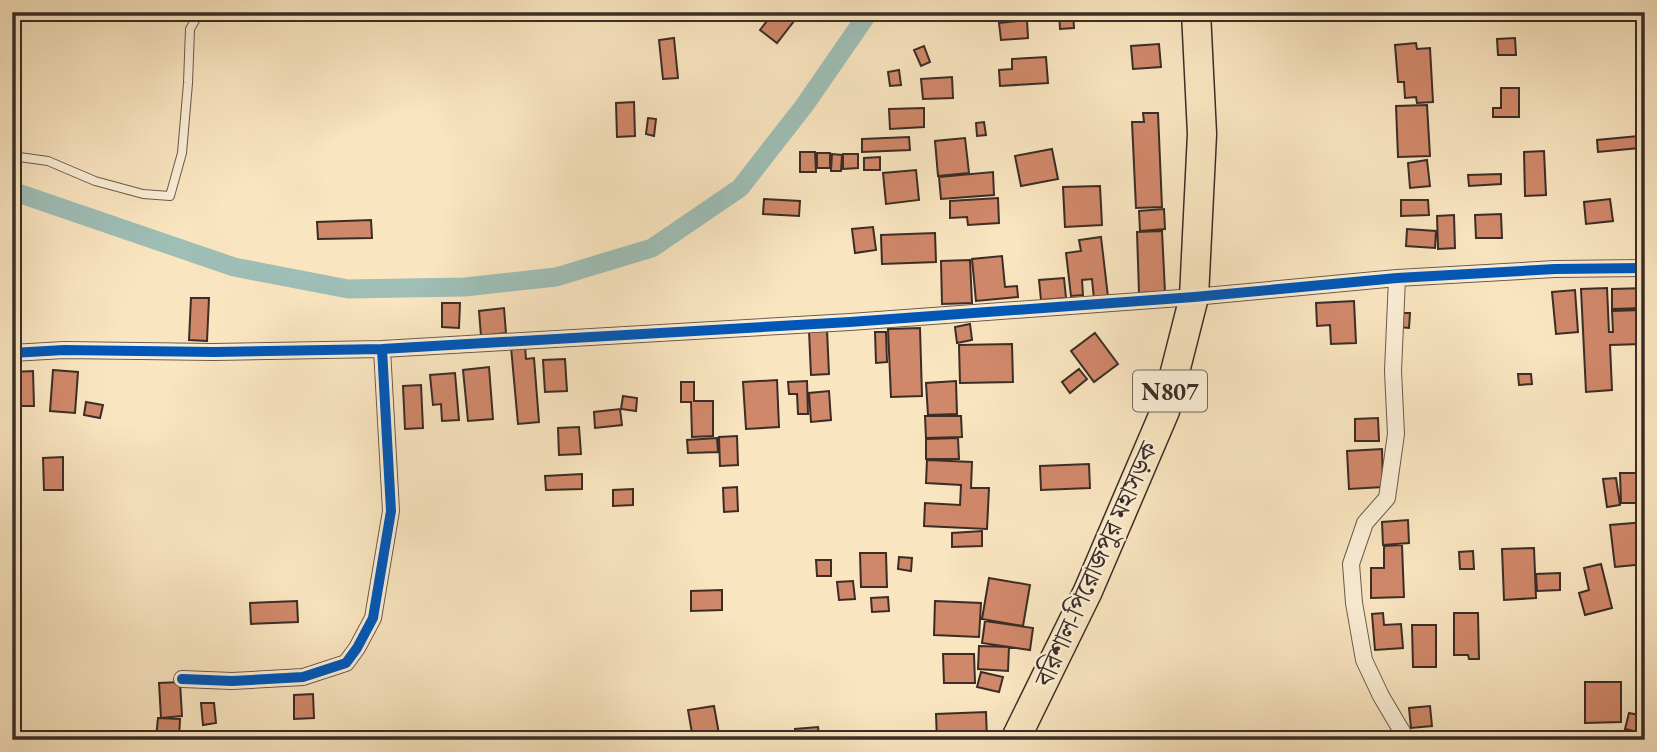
<svg xmlns="http://www.w3.org/2000/svg" width="1657" height="752" font-family="'EB Garamond','Noto Serif Bengali',serif">
  <style>
    .lines { fill: none; stroke-linecap: round; stroke-linejoin: round }
    .canal { stroke: #9ebeb6; stroke-width: 19 }
    .building { fill: #d0886a; stroke: #3b2d26; stroke-width: 2 }
    .lane-casing { stroke: #6a5b4c; stroke-width: 10 }
    .street-casing { stroke: #6a5b4c; stroke-width: 18 }
    .highway-casing { stroke: #3b2d26; stroke-width: 31 }
    .lane { stroke: #fbeed6; stroke-width: 8 }
    .street { stroke: #fbeed6; stroke-width: 16 }
    .highway { stroke: #f9e5c0; stroke-width: 28 }
    .cycleway-casing { stroke: #fbeed6; stroke-width: 15 }
    .cycleway { stroke: #0057b8; stroke-width: 10 }
    .labels { text-anchor: middle; dominant-baseline: central; stroke-width: 5; stroke-linejoin: round; paint-order: stroke }
    .shield { fill: #fbeed6; stroke: #75675b; stroke-width: 2 }
    .shield-label { font-size: 24px; font-weight: bold; fill: #3b2d26 }
    .street-label { font-size: 26px; fill: #3b2d26; stroke: #fbeed6 }
  </style>
  <rect width="100%" height="100%" fill="#f9e5c0"/>
  <filter id="stains"><feTurbulence type="fractalNoise" baseFrequency=".00286" numOctaves="4"/><feColorMatrix values="0 0 0 0 .2 0 0 0 0 .09 0 0 0 0 .02 0 0 0 .5 -.17"/></filter>
  <radialGradient id="worn" r=".72"><stop offset=".6" stop-color="#630" stop-opacity="0"/><stop offset="1" stop-color="#630" stop-opacity=".3"/></radialGradient>
  <g class="lines">
    <path class="canal" d="M12 191 234 267 348 289 465 287 556 277 652 248 740 188 804 106 869 12"/>
  </g>
  <path class="building" d="M774 12H801L777 43 760 30Z
    M1059 12H1073L1074 28 1060 29Z
    M1092 12H1112V20L1092 21Z
    M1536 12H1564L1563 20 1536 17Z
    M1027 20 1028 38 1001 40 999 23Z
    M674 38 678 78 663 79 659 40Z
    M1515 38 1516 55H1498L1497 39Z
    M1416 43 1417 49 1430 48 1433 102 1417 103 1416 97 1405 98 1404 82H1398L1395 45Z
    M1159 44 1161 67 1133 69 1131 46Z
    M924 46 930 62 921 66 914 50Z
    M1046 57 1048 83 1000 86 999 70 1012 69V59Z
    M899 70 901 85 890 86 888 72Z
    M952 77 953 98 923 99 921 79Z
    M1501 88H1519V117H1493V108H1501Z
    M634 102 635 136 617 137 616 103Z
    M1427 105 1430 156 1398 157 1396 106Z
    M924 108V127L890 129 889 109Z
    M1143 113H1158L1162 207 1136 208 1132 122H1144Z
    M648 118 656 119 654 136 646 134Z
    M984 122 986 135 977 136 976 123Z
    M1638 136 1639 148 1598 152 1597 140Z
    M909 137 910 150 862 152V139Z
    M965 138 969 173 938 176 935 141Z
    M1052 149 1058 179 1021 186 1015 156Z
    M1544 151 1546 195 1525 196 1524 152Z
    M800 152H815L816 172H800Z
    M817 153H830V168H817Z
    M832 154 842 155 841 171H831Z
    M843 154H858V168L843 169Z
    M880 157V170H864V158Z
    M1427 160 1430 186 1410 188 1408 163Z
    M916 170 919 200 886 204 883 173Z
    M993 172 994 195 941 199 939 177Z
    M1501 174V184L1469 186 1468 175Z
    M1100 186 1102 225 1065 227 1063 187Z
    M998 198 999 223 968 225 967 217 950 218V201Z
    M764 199 800 201 799 216 763 214Z
    M1610 199 1613 221 1586 224 1584 202Z
    M1401 200H1428L1429 215 1401 216Z
    M1164 209 1165 229 1140 231 1139 211Z
    M1501 214 1502 238H1476L1475 215Z
    M1454 215 1455 248 1438 249 1437 216Z
    M371 220 372 238 318 239 317 222Z
    M873 227 876 250 855 253 852 229Z
    M1407 229 1436 231 1435 248 1406 246Z
    M1162 231 1165 292 1139 293 1137 232Z
    M935 233 936 262 882 264 881 235Z
    M1101 237 1108 297 1094 299 1092 279 1082 280 1083 295 1071 296 1066 253 1081 251 1079 240Z
    M1002 256 1005 287 1017 286 1018 297 976 301 972 259Z
    M970 260 972 303 942 304 941 261Z
    M1064 278 1066 298 1041 300 1039 280Z
    M1607 288 1609 332H1613L1612 311 1641 310 1642 344 1610 345 1612 390 1586 392 1581 289Z
    M1645 288V308L1612 309V289Z
    M1575 290 1578 332 1556 334 1552 292Z
    M191 298H209L207 341 189 340Z
    M1354 301 1356 343 1331 344 1330 325 1317 326 1316 303Z
    M442 303H460L459 328 442 327Z
    M504 308 506 333 481 336 479 311Z
    M1400 313H1410L1409 328 1399 327Z
    M970 324 972 340 957 343 955 327Z
    M920 328 922 396 891 397 888 329Z
    M827 330 829 374 811 375 809 331Z
    M875 332H886L887 362 876 363Z
    M1095 333 1118 364 1094 382 1071 351Z
    M1012 344 1013 382 960 383 959 345Z
    M525 346 526 359 534 358 539 422 518 424 511 347Z
    M565 359 567 391 545 392 543 360Z
    M489 367 493 419 468 421 463 370Z
    M1079 369 1087 379 1070 393 1062 382Z
    M53 370 78 372 75 413 50 411Z
    M33 371 34 406H12V372Z
    M455 373 459 420 442 421 441 404 433 405 430 375Z
    M1518 374H1531L1532 384 1519 385Z
    M777 380 779 427 746 429 743 382Z
    M807 381 808 414H798L797 394H789L788 382Z
    M956 381 957 414 928 415 926 383Z
    M681 382H694V401H713V436L692 437 691 402H681Z
    M421 385 423 428 405 429 403 386Z
    M829 391 831 420 811 422 809 393Z
    M623 396 637 398 636 411 621 409Z
    M86 402 103 405 100 418 84 415Z
    M620 409 622 425 595 428 594 412Z
    M925 416H961L962 437 926 438Z
    M1378 418 1379 441H1355V419Z
    M579 427 581 454 559 455 558 428Z
    M737 436 738 465 720 466 719 437Z
    M717 438 718 452 688 453 687 440Z
    M958 438 959 459H926V439Z
    M1382 449 1383 487 1349 489 1347 451Z
    M63 457V490H44L43 458Z
    M927 460 972 462 971 488H989L987 529 924 526 925 503 960 505 961 485 926 483Z
    M1089 464 1090 488 1041 490 1040 466Z
    M1620 473H1641L1642 503H1621Z
    M582 474V489L546 490 545 476Z
    M12 476H19L20 501H12Z
    M1616 478 1620 505 1607 507 1603 479Z
    M737 487 738 511 724 512 723 488Z
    M633 489V505L613 506V490Z
    M1408 520 1409 543 1383 545 1382 522Z
    M1645 522V564L1615 567 1610 525Z
    M982 531V546L952 547V533Z
    M1402 545 1404 597 1371 598V568H1384V546Z
    M1534 548 1536 598 1504 600 1502 549Z
    M1473 551 1474 569H1460L1459 552Z
    M860 553H886L887 587H861Z
    M899 557 912 558 911 571 898 569Z
    M816 560H831V576H817Z
    M1601 564 1612 608 1585 615 1579 593 1589 590 1584 568Z
    M1560 573V590L1537 591 1536 574Z
    M989 578 1030 585 1023 626 982 619Z
    M853 581 855 599 839 600 837 582Z
    M722 590V610L691 611V591Z
    M888 597 889 611 872 612 871 598Z
    M297 601 298 622 251 624 250 603Z
    M935 601 981 603 979 637 934 635Z
    M1383 613 1384 625 1401 624 1403 648 1375 650 1372 614Z
    M1454 613H1478L1479 659H1469L1468 655H1454Z
    M985 621 1033 628 1030 650 982 643Z
    M1412 625H1436V667H1413Z
    M979 646 1009 647 1008 671 978 669Z
    M943 654H974L975 683H944Z
    M981 672 1003 677 999 692 977 687Z
    M180 682 182 716 161 718 159 683Z
    M1585 682H1621V722L1585 723Z
    M313 694 314 718 294 719V695Z
    M201 703H214L216 723 203 725Z
    M714 706 719 734 693 739 688 710Z
    M1430 706 1432 726 1411 728 1409 708Z
    M986 712 987 739 937 740 936 714Z
    M1629 713 1645 716V734L1625 729Z
    M158 718 180 719 179 739 156 738Z
    M818 727 820 740H796L795 729Z"/>
  <g class="lines">
    <g class="lane-casing">
      <path id="lane" d="M12 156 48 161 95 181 143 194 170 196 182 153 188 83 190 29 200 12"/>
    </g>
    <g class="street-casing">
      <path id="street" d="M1397 278 1393 371 1396 434 1387 498 1365 523 1351 564 1354 603 1364 660 1381 696 1407 740
        M12 353 64 350 214 352 382 349 850 322 1194 297 1397 278 1555 269 1645 268
        M182 679 232 681 303 677 346 663 357 648 373 618 391 511 382 349"/>
    </g>
    <g class="highway-casing">
      <path id="highway" d="M1015 740 1088 591 1165 411 1194 297 1202 134 1196 12"/>
    </g>
    <use href="#lane" class="lane"/>
    <use href="#street" class="street"/>
    <use href="#highway" class="highway"/>
    <g class="cycleway-casing">
      <path id="cycleway" d="M12 353 64 350 214 352 382 349 850 322 1194 297 1397 278 1555 269 1645 268
        M182 679 232 681 303 677 346 663 357 648 373 618 391 511 382 349"/>
    </g>
    <use href="#cycleway" class="cycleway"/>
  </g>
  <g class="labels">
    <rect class="shield" x="1133" y="370.5" width="74" height="41" rx="5"/>
    <g class="shield-label">
      <text x="1170" y="391">N807</text>
    </g>
    <g class="street-label">
      <text transform="translate(1096 564) rotate(-66)">বরিশাল-পিরোজপুর মহাসড়ক</text>
    </g>
  </g>
  <rect width="1657" height="752" fill="none" stroke="#f9e5c0" stroke-width="42"/>
  <rect x="14" y="14" width="1629" height="724" fill="none" stroke="#3b2d26" stroke-width="3.5"/>
  <rect x="21" y="21" width="1615" height="710" fill="none" stroke="#3b2d26" stroke-width="2"/>
  <rect width="100%" height="100%" filter="url(#stains)"/>
  <rect width="100%" height="100%" fill="url(#worn)"/>
</svg>
